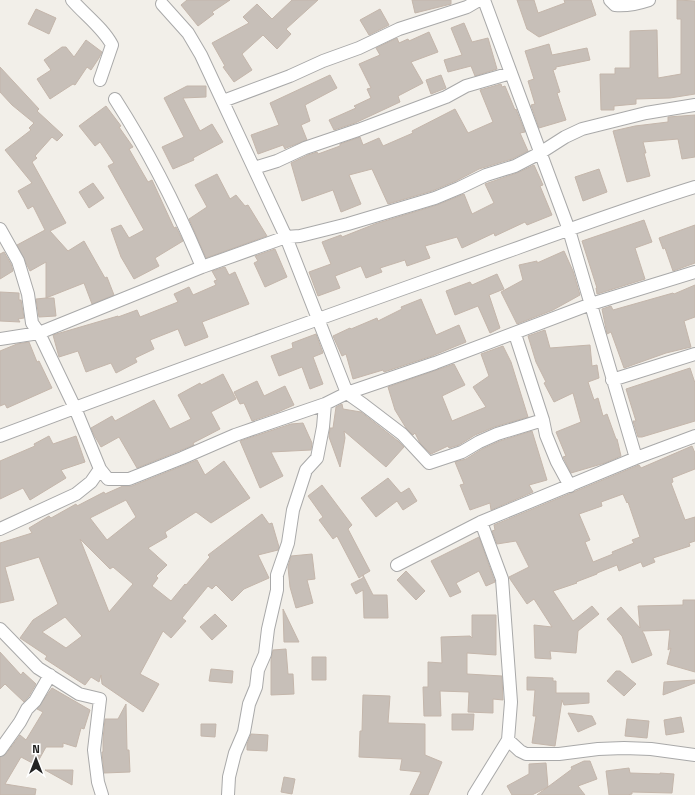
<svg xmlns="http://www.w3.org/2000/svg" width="695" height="795" font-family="'Titillium Web',sans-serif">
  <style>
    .building { fill: #c7bfb8; stroke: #c4b6ab; fill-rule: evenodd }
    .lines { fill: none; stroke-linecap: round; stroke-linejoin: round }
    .street-casing { stroke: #a9a9a9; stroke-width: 14 }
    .street { stroke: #fff; stroke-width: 12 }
  </style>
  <rect width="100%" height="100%" fill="#f2efe9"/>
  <path class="building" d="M187 0H230L212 12 214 14 198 26 181 5Z
    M292 0H318L286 29 291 34 277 49 263 35 242 54 252 70 234 82 223 67 225 66 212 43 249 23 243 17 257 4 272 19Z
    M412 0H451V4L415 13Z
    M517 0H534L538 13 565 3 564 0H591L596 15 539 37 527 29Z
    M677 0 695 1V94L670 98 636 99V104L614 106V110H601L600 74H615V68H630V31L657 30 658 78 681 74V19H677Z
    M36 9 56 18 49 34 28 24Z
    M380 9 389 25 369 35 360 20Z
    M464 23 472 42 488 38 497 69 475 76 471 66 448 72 444 60 462 55 451 28Z
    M429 32 438 52 411 62 423 83 398 96 400 102 355 123 334 130 329 120 356 108 354 106 371 98 367 89 371 88 359 64 380 55 376 48 397 38 399 43 408 39 409 41Z
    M86 40 102 52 99 58 91 70 87 67 75 85 73 84 50 99 37 79 51 70 44 60 62 47H66L74 57Z
    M549 44 552 55 587 48 590 60 556 67V69L553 70 560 92 557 93 566 120 539 128 531 105 535 104 528 81 534 79 525 51Z
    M0 67 39 109 37 111 63 135 57 141 52 137 35 156 37 158 32 162 66 223 50 231 68 251 84 241 105 278 107 277 114 295 92 304 84 283 46 298H54L56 316 39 317 36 299 46 298V262L30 271 17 245 45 230 33 206 28 209 18 191 32 183 5 150 31 130 29 128 34 123 12 105 0 92Z
    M330 75 337 88 305 105 310 121 301 125 307 140 286 148 285 149 283 145 258 154 251 135 279 125 270 103Z
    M441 75 446 88 431 94 426 80Z
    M501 84 502 87 505 86 515 110 516 109 525 132 520 133 528 151 512 159 479 169 456 181 432 191 388 204 372 169 349 175 361 204 341 212 333 190 302 201 291 163 308 155 317 152 318 154 340 146V144L360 137 363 145 379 138 383 146 413 133 412 131 455 109 468 133 493 122 480 90Z
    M187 86H206V97L183 98 200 131 212 124 223 142 193 158 194 160 173 169 162 147 184 137 164 98Z
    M106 106 121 126 119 127 133 147 129 149 148 182 152 180 174 228 176 227 183 241 155 258 159 266 134 279 121 257 111 229 121 225 129 238 144 230 108 166 114 163 100 142 95 146 79 126Z
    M695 115V157L682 159 678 139 643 142 646 153H644L650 176 627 182 613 131 635 126 668 122V117Z
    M534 165 543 185 540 186 552 215 527 225 525 222 495 236 494 233 462 248 457 237 425 246 430 258 407 266 405 260 380 268 382 272 366 278 361 266 335 276 340 288 318 296 309 272 331 264 322 242 341 235 342 237 375 224 437 205 464 194 472 214 494 203 485 184 517 173Z
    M599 169 607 192 583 201 575 177Z
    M217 174 230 199 236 195 245 206 248 205 267 236 206 258 189 219 207 207 195 185Z
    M93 183 104 198 89 208 79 192Z
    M644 220 652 242 635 248 645 279 597 294 596 288H597L582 241Z
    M695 225V263L673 271 665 248 663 249 659 238Z
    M275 249 287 277 265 287 254 263 258 261 255 256Z
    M564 251 573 271 580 295 553 310 517 324 501 292 523 280 519 265 537 261V263Z
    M4 252 11 264 13 271 0 279V254Z
    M225 267 229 275 235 272 249 304 202 322 208 337 185 346 178 329 150 340 154 349 135 358 137 362 116 373 111 363 86 372 78 351 59 357 53 335 118 316V317L137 310 140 317 178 302 174 294 189 287 193 295 216 285 214 281 217 280 212 271Z
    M497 274 504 289 489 295 500 328 490 333 478 306 455 315 446 291 470 282 472 285Z
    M695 285V317L684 321 691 347 666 353 624 368 611 332 607 334 602 309 611 306 613 310 673 293 674 294Z
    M0 292 19 293V300H21L24 318 18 319 20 322 0 321Z
    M421 299 436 335 459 325 466 342 432 356 384 372 383 370 353 379 346 354 342 356 333 336 350 328 351 329 377 318 378 321 402 309 401 307Z
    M545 330 550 348 590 345 592 366 597 365 599 378 588 382 594 400 598 398 603 416 607 414 616 439H617L621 456 605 463 571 473 563 457 566 456 556 432 581 422 573 393 554 402 544 383 546 382 536 362 528 336Z
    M316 334 323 353 313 357 323 384 310 389 302 367 279 376 271 356 293 348 292 343Z
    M29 342 37 362 39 361 52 388 7 408 5 404 0 406V351L17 344Z
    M503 346 511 362 528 417 494 427 475 435 459 445 449 448 448 446 431 454 420 443 415 433 413 435 406 428 395 410 388 387 454 364 465 385 442 396 452 421 486 407 473 387 489 376 481 354Z
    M690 368 695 383V421L642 437H638L633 421H636L626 389Z
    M223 374 236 399 211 412 220 429 193 443 194 445 137 468 119 437 101 447 94 435 91 428 112 416 115 421 154 400 170 429 191 419 178 395 200 383 201 385Z
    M257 381 264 396 285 386 294 405 278 412 252 421 244 403 240 404 234 392Z
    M342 404 343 409 361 412 398 441 404 447 386 467 344 431 345 438 340 467 329 437 330 428H333L336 407Z
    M303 423 312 443 311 450 271 452 283 476 260 488 240 441 291 424Z
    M532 431 547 480 529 485 533 492 491 510 490 503 470 510 460 485 464 484 455 462 466 459 482 449 500 441Z
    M49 436 53 444 76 436 85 462 61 470 66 478 30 500 23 488 0 499V461L35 446 34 444Z
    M692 446 695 453V469L672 478 673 482 671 483 685 520 695 517V541L689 543 690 546 653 558 655 562 643 567 641 562 619 571 617 565 597 573V574L576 582 577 583 553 591 573 621 592 606 599 614 578 631 576 653 550 651 551 659 535 658 534 625 552 627 534 599 527 604 510 579 509 577 529 567 516 541 497 544 492 531 495 530 494 525 639 465 641 468ZM623 494 627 503 628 502 640 537 632 540 634 543 612 552 613 554 593 562 585 542 590 540 579 514 602 506 601 502Z
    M197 460 205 475 224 461 250 498 211 523 196 512 165 532 167 537 148 548 167 565 156 576 158 578 152 586 171 601 185 584 186 585 210 557 208 555 262 514 269 524 272 523 279 547 278 550 258 555 269 578 244 589 232 601 216 585 212 589 208 586 182 618 186 621 171 638 163 631 140 674 159 684 143 712 102 684 101 675 99 682 91 677 85 685 45 659 47 656 20 638 33 620 58 604 39 557 5 567 14 600 0 603V543L32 533 29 528 49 516 51 518 76 504 77 506 104 492 105 494 123 486H132ZM126 500 136 517 107 540 90 518ZM80 539 110 569 113 567 133 584 109 612ZM65 617 82 636 66 648 42 632Z
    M388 478 401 493 409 488 417 501 403 510 397 501 376 517 361 498Z
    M322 485 352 525 348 529 370 571 363 575 373 595H387L388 618H364L363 590 356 594 351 584 363 578V575L359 578 337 536 333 539 319 520 323 517 308 496Z
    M479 537 495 582 486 586 479 571 456 583 461 592 450 597 431 561Z
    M312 554 315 579 307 580 313 603 296 608 290 587 288 567 291 556Z
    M406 571 425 591 416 600 397 580Z
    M683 600H695V672L667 664 671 648 668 650 670 630 642 631 644 634 652 655 632 663 622 636 607 619 621 607 640 628 638 606 683 605Z
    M283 609 299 642H284Z
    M215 614 227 626 212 640 200 627Z
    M472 615H496V655L467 653V674L502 676 503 700 493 699V713L468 712 469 692 440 691 441 716H424L423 687H428V662L442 663 441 637 470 636 472 638Z
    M286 649 288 674H293L294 694 271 695V660L273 650Z
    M0 652 21 675 23 672 36 684 29 696 24 702 5 684 0 689Z
    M312 657H326V680H312Z
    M211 669 233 671 232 683 209 681Z
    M616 671H620L636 684 624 696 607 681Z
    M527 677 553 678V681H556V693H589V703L564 705 562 700 555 746 532 743 536 716H533L535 690H527Z
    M695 680V683L663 695 664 682Z
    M52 688 90 710 84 729 81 728 76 747 63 743V747H46L36 765 21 757 5 784 36 789 35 795H0V757L6 754 20 735 26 740 43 712 37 709Z
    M363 695 390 696 388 723 425 724V755L442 762 428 795H410L421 772 400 770 402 759 359 757 360 731H362Z
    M126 704 127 750H129L130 772 104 773 102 752H103V739L105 719H118Z
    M568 713 592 716 596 724 578 732Z
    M452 714H474L473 730H452Z
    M681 717 684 732 666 735 664 720Z
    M627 719 649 721 647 738 625 736Z
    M201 724H216L215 737 201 736Z
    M251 734 268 735 267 751 247 750V744Z
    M584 761H590L597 779 578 786 585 795H537L572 769 571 767Z
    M546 763 548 787 532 795H512L507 786 529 774V764Z
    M629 768 630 773 660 774V773L674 774 672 793 632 792V794L627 795H609L606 771Z
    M45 770H73L72 785Z
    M284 777 295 779 292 794 281 792Z"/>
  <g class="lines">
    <g class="street-casing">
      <path id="street" d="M72 0C85 15 103 28 112 45L100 80
        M484 0 569 230 636 458
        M610 0 615 5C627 6 637 4 649 0
        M162 4 188 33 201 55 286 237 347 393 435 363 591 304 695 272
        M115 99C149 152 178 209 202 267
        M223 101 290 76 323 61 359 48 399 29 467 7 479 0
        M254 168 277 161 305 148 358 130 446 97 466 86 511 73
        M0 229 18 261 28 294 32 323 39 333 0 339
        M515 334 543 420 546 435 557 462 570 486
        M612 380 695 354
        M543 420 497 434 479 442 462 452 429 463 402 434 364 405 347 393 325 404 235 435 182 458 129 479H108L100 469 75 408 39 333 202 267 286 237 300 236 348 224 435 198 459 188 486 175 515 166 540 153 565 137 582 129 646 113 695 105
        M0 436C145 381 290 329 436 277 522 247 608 214 695 187
        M0 529 76 494 91 482 100 469
        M397 565 481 522 636 458 695 436
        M0 629 38 668 79 694 100 699 94 750 98 782 102 795
        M508 740 520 751 526 754H559L598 749 624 748 651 749 695 755
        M0 750 20 722 27 709 35 701 50 675
        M228 795 229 777 235 753 244 732 249 704 256 687 258 670 265 654 268 629 277 590V575L288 543 293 510 306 470 317 458 323 427 325 404
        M474 795 508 740 511 702 502 579 481 522"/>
    </g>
    <use href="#street" class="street"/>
  </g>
  <g transform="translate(36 759)" stroke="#ffffff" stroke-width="3" paint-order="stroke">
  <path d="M0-3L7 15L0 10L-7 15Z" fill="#222222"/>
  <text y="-6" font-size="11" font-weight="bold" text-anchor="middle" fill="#222222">N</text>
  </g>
</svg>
